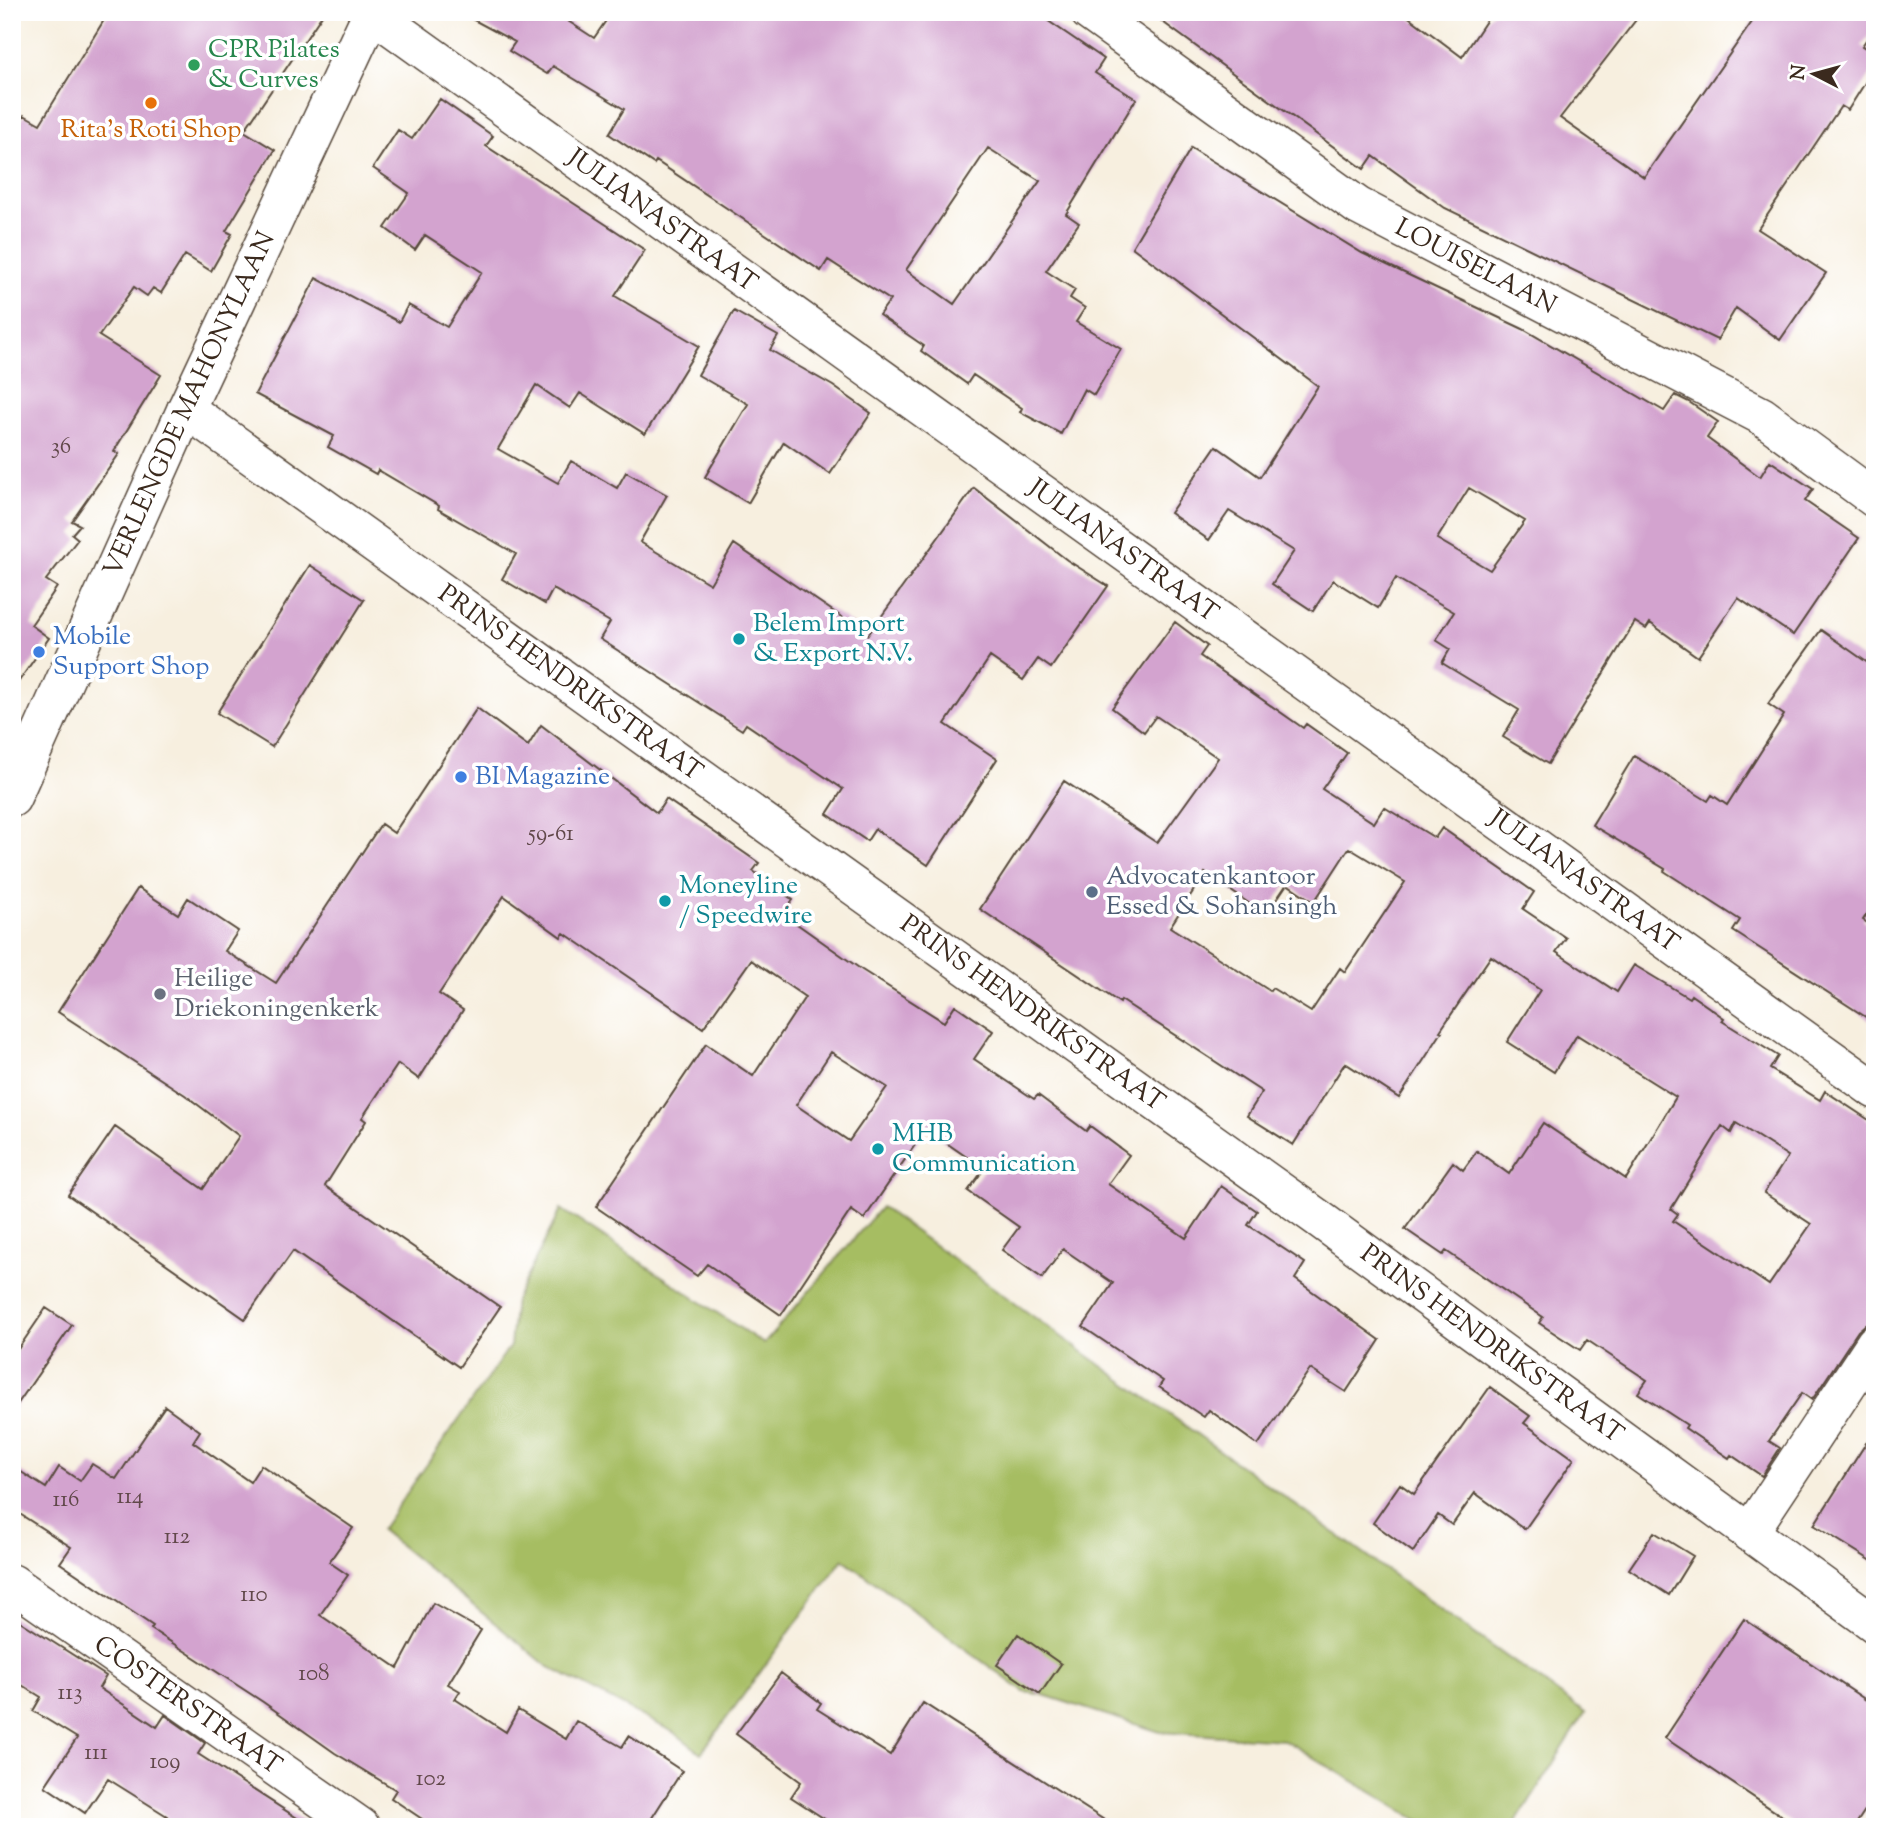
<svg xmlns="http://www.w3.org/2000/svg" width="1887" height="1839" font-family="'Sorts Mill Goudy',serif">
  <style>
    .green { fill: #a6bd62; stroke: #707440; stroke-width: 2 }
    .building { fill: #d3a3cf; fill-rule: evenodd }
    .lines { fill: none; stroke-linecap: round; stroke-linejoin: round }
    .street-casing { stroke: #57483b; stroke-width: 40 }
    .street { stroke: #fff; stroke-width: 37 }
    .leisure-dot { fill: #2e9e5b; stroke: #fff; stroke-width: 2.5 }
    .food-dot { fill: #e8710a; stroke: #fff; stroke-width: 2.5 }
    .culture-dot { fill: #0f9aa8; stroke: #fff; stroke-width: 2.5 }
    .shop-dot { fill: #3f7fe0; stroke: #fff; stroke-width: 2.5 }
    .service-dot { fill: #5c6f8a; stroke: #fff; stroke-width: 2.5 }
    .worship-dot { fill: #6b7280; stroke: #fff; stroke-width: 2.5 }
    .labels { text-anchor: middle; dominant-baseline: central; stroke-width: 7; stroke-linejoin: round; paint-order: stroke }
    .number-label { font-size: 23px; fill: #61484a }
    .leisure-label { font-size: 26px; fill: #27864d; stroke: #fff; text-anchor: start }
    .food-label { font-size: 26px; fill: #c56008; stroke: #fff }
    .street-label { font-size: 26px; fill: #3b2a1e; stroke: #fff }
    .culture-label { font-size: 26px; fill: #0d838f; stroke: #fff; text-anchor: start }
    .shop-label { font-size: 26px; fill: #366cbe; stroke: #fff; text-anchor: start }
    .service-label { font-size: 26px; fill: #4e5e75; stroke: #fff; text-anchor: start }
    .worship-label { font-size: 26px; fill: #5b616d; stroke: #fff; text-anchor: start }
  </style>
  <rect width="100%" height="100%" fill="#fff"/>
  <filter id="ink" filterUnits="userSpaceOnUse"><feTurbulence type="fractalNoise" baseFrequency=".0143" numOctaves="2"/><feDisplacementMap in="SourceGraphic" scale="14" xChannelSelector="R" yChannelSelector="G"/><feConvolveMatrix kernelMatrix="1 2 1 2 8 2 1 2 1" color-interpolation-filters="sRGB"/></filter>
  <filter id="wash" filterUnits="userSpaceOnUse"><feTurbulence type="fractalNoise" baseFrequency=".00686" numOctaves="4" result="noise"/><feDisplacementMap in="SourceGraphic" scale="28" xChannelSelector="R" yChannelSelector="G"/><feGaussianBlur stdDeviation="1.57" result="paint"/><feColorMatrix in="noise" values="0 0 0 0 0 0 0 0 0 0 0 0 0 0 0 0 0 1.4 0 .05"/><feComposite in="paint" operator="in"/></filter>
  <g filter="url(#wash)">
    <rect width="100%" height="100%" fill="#f7efdf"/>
    <path class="green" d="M881 1207 1585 1713 1513 1827H1430L1284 1740 1160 1732 1040 1694 1024 1692 843 1559 701 1753 675 1733 547 1666 381 1530 510 1346 515 1300 561 1209 764 1344Z"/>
    <g id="blocks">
      <path class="building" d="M109 12H324L244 131 275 150 226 231 232 234 211 271 185 255 161 293 153 288 147 296 134 287 99 336 161 375 114 451 119 454 72 521 80 525 72 534 78 539 46 580 57 587 31 625 49 638 12 691V134L24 115 40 124Z
        M459 12H554L594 38 612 12H1035L1104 59 1095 73 1136 99 1066 214 1079 223 1046 271 1075 290 1070 298 1085 308 1076 322 1121 349 1094 395 1084 389 1061 434 1020 412 1022 408 973 375 967 384 921 351 924 346 879 315 890 300 828 260 821 271 656 161 654 164 609 134 624 109 553 66 547 74 509 51 515 42ZM988 148 1040 181 954 304 906 270Z
        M1149 12H1402L1462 57 1492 12H1642L1560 118 1644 177 1759 12H1875V27L1862 46 1875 54V67L1848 110 1841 106 1758 229 1826 273 1780 340 1736 308 1717 340 1445 208 1373 156 1364 169Z
        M440 99 493 136 486 146 645 250 615 296 699 346 645 434 580 393 570 408 536 385 498 449 558 483 571 461 617 488 626 472 667 495 640 542 710 584 734 544 868 635 974 488 1067 560 1108 586 1051 668 1038 659 1023 680 990 657 945 724 997 759 928 865 875 829 867 841 827 814 843 789 746 724 742 730 600 639 610 622 553 589 545 604 502 579 516 554 438 509 439 506 378 470 376 474 328 447 334 436 255 394 316 278 399 322 408 305 447 327 482 272 425 235 415 250 385 228 409 193 373 168 398 130 412 139Z
        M1191 148 1362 253 1523 329 1664 411 1675 395 1689 402 1718 422 1707 438 1760 477 1770 461 1813 489 1805 501 1859 538 1793 635 1738 598 1698 657 1650 623 1646 629 1635 622 1548 764 1503 737 1519 710 1442 663 1450 649 1436 640 1454 612 1396 578 1378 608 1333 580 1313 611 1272 584 1294 551 1229 511 1209 540 1170 513 1216 446 1260 477 1318 386 1132 247ZM1469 488 1525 521 1490 570 1437 539Z
        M734 311 778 336 770 350 833 386 871 413 830 474 784 442 748 503 705 477 748 404 698 375Z
        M310 565 364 600 272 747 217 713Z
        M1175 622 1207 646 1200 656 1303 728 1306 724 1347 753 1322 789 1374 823 1384 807 1435 838 1442 828 1534 892 1523 909 1566 938 1556 952 1617 992 1634 965 1689 998 1691 995 1724 1018 1722 1021 1778 1056 1770 1069 1820 1100 1825 1091 1875 1124V1322L1865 1325 1858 1331 1812 1400 1802 1393 1769 1441 1780 1448 1762 1476 1731 1455 1729 1458 1685 1428 1687 1425 1638 1393 1647 1380 1587 1340 1580 1350 1539 1323 1543 1317 1446 1251 1443 1255 1405 1229 1453 1162 1463 1170 1477 1151 1509 1174 1543 1123 1626 1179 1676 1097 1577 1035 1554 1072 1507 1042 1540 990 1491 956 1440 1031 1442 1032 1399 1098 1345 1063 1293 1145 1247 1116 1262 1092 1121 1000 1120 1003 980 909 1064 781 1157 843 1218 758 1156 716 1144 732 1112 708ZM1349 848 1405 882 1345 972 1340 968 1311 1012 1272 988 1270 991 1170 927 1205 873 1266 915 1287 884 1314 902ZM1736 1123 1788 1156 1764 1193 1811 1224 1769 1285 1673 1221 1678 1214 1671 1209 1722 1126 1731 1133Z
        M1821 630 1875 668V902L1863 920 1875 928V1023L1733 931 1740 920 1664 871 1665 869 1592 825 1634 756 1708 801 1712 795 1727 805 1784 715 1768 704Z
        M477 708 528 746 541 725 657 813 666 799 759 863 753 871 793 900 783 914 862 970 944 1022 955 1005 993 1031 974 1059 1034 1099 1038 1095 1086 1131 1090 1126 1129 1155 1108 1184 1186 1238 1221 1186 1257 1211 1248 1225 1305 1263 1295 1279 1380 1340 1346 1392 1310 1369 1258 1445 1209 1410 1204 1417 1159 1387 1163 1381 1083 1327 1113 1283 1063 1249 1042 1278 1002 1250 1019 1227 968 1191 984 1169 926 1129 864 1219 851 1210 781 1315 707 1264 697 1276 596 1207 706 1044 753 1076 805 997 751 960 703 1028 564 933 561 937 504 896 439 994 463 1010 419 1079 398 1064 362 1118 366 1121 325 1186 500 1307 459 1367 293 1251 245 1319 68 1195 115 1127 203 1189 239 1136 185 1095 58 1012 138 888 178 914 188 898 238 931 225 951 276 983 381 824 394 833ZM831 1052 887 1087 849 1141 796 1105Z
        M46 1308 72 1325 12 1412V1358Z
        M1490 1387 1530 1416 1524 1423 1574 1459 1525 1529 1475 1493 1452 1525 1438 1515 1413 1552 1373 1523 1400 1484 1414 1494Z
        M165 1406 200 1431 193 1442 250 1482 261 1465 353 1528 329 1562 348 1575 320 1615 398 1668 433 1603 481 1630 448 1684 460 1691 455 1699 506 1732 518 1710 566 1739 576 1721 622 1747 629 1736 682 1771 646 1827H434L391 1798 396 1790 335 1753 263 1702 151 1629 153 1626 60 1563 71 1547 12 1509V1466L46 1488 59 1467 80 1481 92 1464 116 1479Z
        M1875 1429V1563L1814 1525Z
        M1654 1532 1693 1556 1669 1595 1629 1569Z
        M12 1616 106 1676 99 1688 157 1727 165 1715 205 1743 198 1754 311 1827H161L167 1816 108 1779 85 1813 45 1786 77 1738 33 1711 41 1697 12 1679Z
        M1744 1619 1875 1706V1795L1854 1827H1798L1665 1738Z
        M1018 1634 1061 1664 1040 1694 997 1665Z
        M781 1673 821 1703 817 1709 890 1755 923 1703 1115 1827H837L791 1797 801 1782 736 1734Z"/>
    </g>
  </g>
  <g filter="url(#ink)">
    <use href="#blocks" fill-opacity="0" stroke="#57483b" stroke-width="2"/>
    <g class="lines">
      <g class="street-casing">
        <g id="street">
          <path id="s1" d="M1089 12 1358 206 1762 416 1875 499"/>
          <path id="s2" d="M372 13 1875 1090"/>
          <path id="s3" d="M186 409 1318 1218 1875 1624"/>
          <path id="s4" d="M12 798 186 409 372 12"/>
          <path d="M1749 1533 1875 1343"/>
          <path id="s5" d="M12 1583 361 1827"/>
        </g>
      </g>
      <use href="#street" class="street"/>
    </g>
  </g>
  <circle class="leisure-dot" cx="194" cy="65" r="7"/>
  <circle class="food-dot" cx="151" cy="103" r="7"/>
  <g class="culture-dot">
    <circle cx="739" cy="639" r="7"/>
    <circle cx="665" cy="901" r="7"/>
    <circle cx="878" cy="1149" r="7"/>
  </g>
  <g class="shop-dot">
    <circle cx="39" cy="652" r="7"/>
    <circle cx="461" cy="777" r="7"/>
  </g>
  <circle class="service-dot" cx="1092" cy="892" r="7"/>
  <circle class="worship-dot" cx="160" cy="994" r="7"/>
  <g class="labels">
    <g class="number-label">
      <text x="61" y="447">36</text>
      <text x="551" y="834">59-61</text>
      <text x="130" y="1497">114</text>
      <text x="66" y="1500">116</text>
      <text x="177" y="1537">112</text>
      <text x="254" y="1595">110</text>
      <text x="314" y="1674">108</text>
      <text x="70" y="1693">113</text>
      <text x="96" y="1753">111</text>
      <text x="165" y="1762">109</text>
      <text x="431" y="1779">102</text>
    </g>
    <g class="leisure-label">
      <text x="208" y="50">CPR Pilates<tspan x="208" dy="30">&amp; Curves</tspan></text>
    </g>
    <g class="food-label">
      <text x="151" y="130">Rita's Roti Shop</text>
    </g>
    <g class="street-label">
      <text stroke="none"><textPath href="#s2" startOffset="357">JULIANASTRAAT</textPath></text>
      <text stroke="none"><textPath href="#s1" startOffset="464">LOUISELAAN</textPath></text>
      <text stroke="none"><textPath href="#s4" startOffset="432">VERLENGDE MAHONYLAAN</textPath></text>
      <text stroke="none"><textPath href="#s2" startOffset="924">JULIANASTRAAT</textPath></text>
      <text stroke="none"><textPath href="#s3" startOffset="472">PRINS HENDRIKSTRAAT</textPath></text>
      <text stroke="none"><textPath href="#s2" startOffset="1491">JULIANASTRAAT</textPath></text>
      <text stroke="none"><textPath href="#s3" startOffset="1040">PRINS HENDRIKSTRAAT</textPath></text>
      <text stroke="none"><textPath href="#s3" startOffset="1606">PRINS HENDRIKSTRAAT</textPath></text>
      <text stroke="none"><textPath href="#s5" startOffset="214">COSTERSTRAAT</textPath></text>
    </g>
    <g class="culture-label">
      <text x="753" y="624">Belem Import<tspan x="753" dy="30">&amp; Export N.V.</tspan></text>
      <text x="679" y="886">Moneyline<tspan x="679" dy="30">/ Speedwire</tspan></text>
      <text x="892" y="1134">MHB<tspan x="892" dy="30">Communication</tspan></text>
    </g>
    <g class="shop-label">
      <text x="53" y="637">Mobile<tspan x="53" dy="30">Support Shop</tspan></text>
      <text x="475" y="777">BI Magazine</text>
    </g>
    <g class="service-label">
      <text x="1106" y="877">Advocatenkantoor<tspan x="1106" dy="30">Essed &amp; Sohansingh</tspan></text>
    </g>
    <g class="worship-label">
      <text x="174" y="979">Heilige<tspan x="174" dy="30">Driekoningenkerk</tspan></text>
    </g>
  </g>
  <rect width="1887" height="1839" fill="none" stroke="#fff" stroke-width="42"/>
  <g transform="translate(1814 74) rotate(276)" stroke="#ffffff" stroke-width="5" paint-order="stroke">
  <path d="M0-5L12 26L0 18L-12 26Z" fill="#3b2a1e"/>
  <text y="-10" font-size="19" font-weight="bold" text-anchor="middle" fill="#3b2a1e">N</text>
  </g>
</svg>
